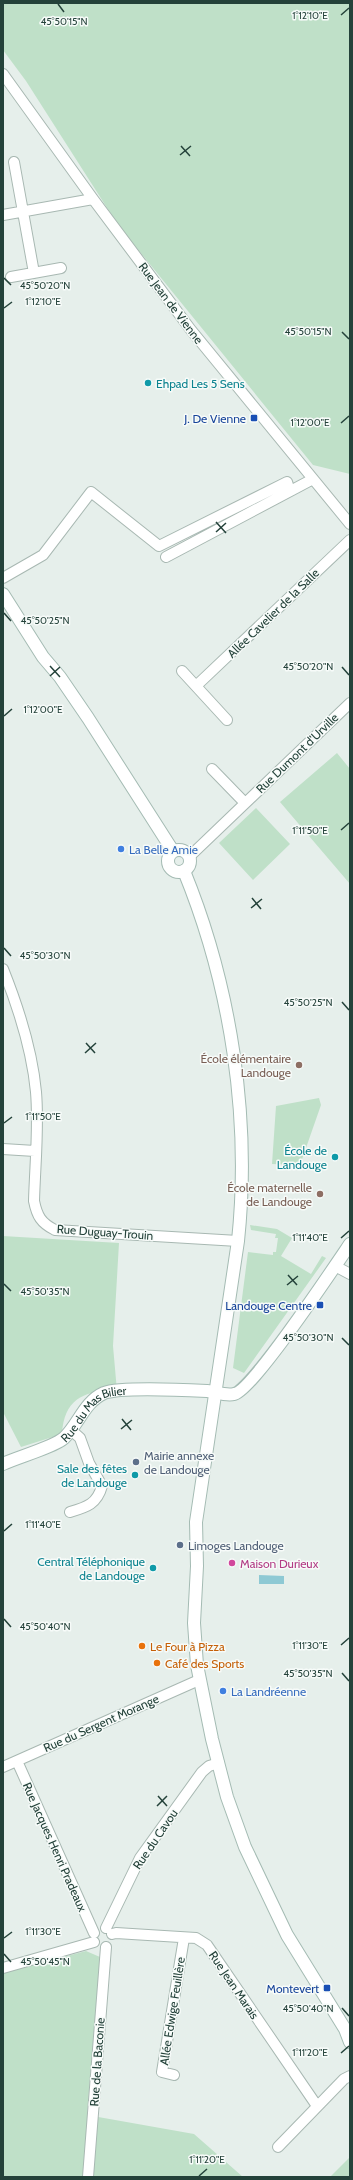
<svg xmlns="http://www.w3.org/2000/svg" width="353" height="2180" font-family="Cabin,sans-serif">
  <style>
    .green { fill: #bfe0c8 }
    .water { fill: #8ec9d4 }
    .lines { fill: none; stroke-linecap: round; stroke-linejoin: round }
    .street-casing { stroke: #a8b8b2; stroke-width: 12 }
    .secondary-casing { stroke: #a4bbb3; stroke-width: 14 }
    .street { stroke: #fff; stroke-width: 10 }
    .secondary { stroke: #fff; stroke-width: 12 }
    .ticks { fill: none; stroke: #24423a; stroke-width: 1.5 }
    .culture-dot { fill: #0f9aa8; stroke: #f7fbf9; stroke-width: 1.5 }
    .transit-dot { fill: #1a4fb4; stroke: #f7fbf9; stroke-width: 1.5 }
    .shop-dot { fill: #3f7fe0; stroke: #f7fbf9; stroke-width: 1.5 }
    .education-dot { fill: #8d6e63; stroke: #f7fbf9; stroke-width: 1.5 }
    .service-dot { fill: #5c6f8a; stroke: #f7fbf9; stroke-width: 1.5 }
    .hotel-dot { fill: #d1479c; stroke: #f7fbf9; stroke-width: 1.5 }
    .food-dot { fill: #e8710a; stroke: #f7fbf9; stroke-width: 1.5 }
    .labels { text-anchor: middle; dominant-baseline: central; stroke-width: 3; stroke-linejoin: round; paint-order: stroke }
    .street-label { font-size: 12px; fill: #24423a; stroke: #f7fbf9 }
    .culture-label { font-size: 12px; fill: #0d838f; stroke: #f7fbf9; text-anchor: end }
    .transit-label { font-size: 12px; fill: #164399; stroke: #f7fbf9; text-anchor: end }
    .shop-label { font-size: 12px; fill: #366cbe; stroke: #f7fbf9; text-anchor: start }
    .education-label { font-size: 12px; fill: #785e54; stroke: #f7fbf9; text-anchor: end }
    .service-label { font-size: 12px; fill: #4e5e75; stroke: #f7fbf9; text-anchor: start }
    .hotel-label { font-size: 12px; fill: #b23c85; stroke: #f7fbf9; text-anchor: start }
    .food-label { font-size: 12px; fill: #c56008; stroke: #f7fbf9; text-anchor: start }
    .ticks-label { font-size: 10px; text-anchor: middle; fill: #24423a; stroke: #f7fbf9; stroke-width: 3; stroke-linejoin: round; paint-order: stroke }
  </style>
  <rect width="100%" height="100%" fill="#e6efeb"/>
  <path class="green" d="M3 3H350V474L313 465 118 225 26 81 3 50Z
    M337 753 350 769V884L280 802Z
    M256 808 290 844 253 880 219 843Z
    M319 1098 321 1105 300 1165 272 1164 276 1106Z
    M250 1225 277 1229 292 1238 281 1256 311 1274 322 1256 326 1258 244 1373 233 1368 248 1252 273 1255V1252H276L278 1238H275L276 1234 251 1230Z
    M3 1236 119 1243 113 1346 117 1391C85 1390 64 1398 62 1434L21 1447 3 1412Z
    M86 1951 100 1957 87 2115 194 2134 243 2177H3V1973Z
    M350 2157V2177H330Z"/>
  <path class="water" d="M259 1575 284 1576V1584H259Z"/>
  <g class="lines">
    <g class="street-casing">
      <path id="street" d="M3 74 93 199 191 330 350 524
        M14 162 34 273
        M3 215 93 199
        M11 277 61 268
        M166 557 313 479
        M3 578 43 555 91 492 159 546 287 482 290 491
        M182 671 227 720
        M196 686 350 540
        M212 769 245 803
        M189 857 350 703
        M3 969C19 1009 32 1049 36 1092 39 1127 35 1165 34 1201 37 1216 41 1223 55 1230L238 1241
        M3 1149 35 1151
        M335 1266 350 1274
        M70 1512C87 1507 97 1504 102 1486L89 1463 80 1438 71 1430
        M17 1761 94 1933
        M3 1767 199 1680
        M106 1928 140 1858 202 1772 209 1766 219 1763
        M112 1934 116 1933 196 1938 207 1945 317 2106
        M3 1968 94 1942
        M174 2075 162 2072 184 1938
        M278 2147 344 2079 350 2076
        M88 2177 106 1947"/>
    </g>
    <g class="secondary-casing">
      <g id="secondary">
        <path d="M3 594 43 657 60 677 88 718 173 851"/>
        <circle cx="179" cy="861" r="11"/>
        <path d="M184 871C231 986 251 1118 238 1241L196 1522 197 1566 194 1623 197 1665 212 1739 227 1797 245 1847 287 1935 345 2029 350 2042"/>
        <path id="s1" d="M3 1464C18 1457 54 1447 64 1438 79 1424 84 1402 104 1393 120 1387 187 1390 207 1391 216 1392 226 1396 234 1394 251 1392 335 1266 350 1244"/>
      </g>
    </g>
    <use href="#street" class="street"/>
    <use href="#secondary" class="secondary"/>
  </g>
  <path class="ticks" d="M58 4 64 12M341 15 349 8M181 146 190 156M180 155 191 146M4 278 11 285M4 308 12 302M342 332 349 339M341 423 349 416M216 522 226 533M216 532 226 523M4 613 11 621M50 666 60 677M342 667 349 675M50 676 60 667M4 716 12 709M341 830 349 823M252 898 261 909M251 908 262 899M4 948 11 956M342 1002 349 1010M86 1043 95 1053M85 1053 96 1043M4 1123 12 1117M341 1238 349 1231M288 1275 297 1285M4 1284 11 1291M287 1285 298 1276M342 1338 349 1345M122 1419 131 1430M121 1429 132 1420M4 1531 12 1524M4 1619 11 1627M341 1645 349 1638M342 1673 349 1681M158 1796 167 1806M157 1806 167 1796M4 1938 12 1932M4 1954 11 1962M342 2008 349 2016M341 2053 349 2046M199 2176 207 2169"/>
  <g class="culture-dot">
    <circle cx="148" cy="383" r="4"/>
    <circle cx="335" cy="1157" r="4"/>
    <circle cx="135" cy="1475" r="4"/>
    <circle cx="153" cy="1568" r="4"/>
  </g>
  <g class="transit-dot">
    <rect x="250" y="414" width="8" height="8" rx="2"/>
    <rect x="316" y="1301" width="8" height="8" rx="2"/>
    <rect x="323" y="1984" width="8" height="8" rx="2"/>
  </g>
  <g class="shop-dot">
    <circle cx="121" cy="849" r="4"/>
    <circle cx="223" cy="1691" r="4"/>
  </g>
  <g class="education-dot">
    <circle cx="299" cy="1065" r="4"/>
    <circle cx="320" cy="1194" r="4"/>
  </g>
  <g class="service-dot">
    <circle cx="136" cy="1462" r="4"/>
    <circle cx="180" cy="1545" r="4"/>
  </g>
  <circle class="hotel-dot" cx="232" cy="1563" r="4"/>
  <g class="food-dot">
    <circle cx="142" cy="1646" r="4"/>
    <circle cx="157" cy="1663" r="4"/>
  </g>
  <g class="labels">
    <g class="street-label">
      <text transform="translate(171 303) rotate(53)">Rue Jean de Vienne</text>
      <text transform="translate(273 613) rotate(-44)">Allée Cavelier de la Salle</text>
      <text transform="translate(297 753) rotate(-44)">Rue Dumont d'Urville</text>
      <text transform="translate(105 1232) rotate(4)">Rue Duguay-Trouin</text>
      <text stroke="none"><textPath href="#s1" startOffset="107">Rue du Mas Bilier</textPath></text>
      <text transform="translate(101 1723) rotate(-24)">Rue du Sergent Morange</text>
      <text transform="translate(155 1839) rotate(-56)">Rue du Cavou</text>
      <text transform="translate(55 1847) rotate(66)">Rue Jacques Henri Pradeaux</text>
      <text transform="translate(234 1985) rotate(56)">Rue Jean Marais</text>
      <text transform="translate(172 2011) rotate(-81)">Allée Edwige Feuillère</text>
      <text transform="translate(97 2062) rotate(-86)">Rue de la Baconie</text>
    </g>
    <g class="culture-label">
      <text x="156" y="383" text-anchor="start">Ehpad Les 5 Sens</text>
      <text x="327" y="1150">École de<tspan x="327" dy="14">Landouge</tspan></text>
      <text x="127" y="1468">Sale des fêtes<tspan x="127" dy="14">de Landouge</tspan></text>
      <text x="145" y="1561">Central Téléphonique<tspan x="145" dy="14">de Landouge</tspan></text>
    </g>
    <g class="transit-label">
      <text x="246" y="418">J. De Vienne</text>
      <text x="312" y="1305">Landouge Centre</text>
      <text x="319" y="1988">Montevert</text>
    </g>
    <g class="shop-label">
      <text x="129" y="849">La Belle Amie</text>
      <text x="231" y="1691">La Landréenne</text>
    </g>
    <g class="education-label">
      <text x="291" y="1058">École élémentaire<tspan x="291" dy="14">Landouge</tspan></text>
      <text x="312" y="1187">École maternelle<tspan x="312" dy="14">de Landouge</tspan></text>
    </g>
    <g class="service-label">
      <text x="144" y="1455">Mairie annexe<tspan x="144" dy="14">de Landouge</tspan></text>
      <text x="188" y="1545">Limoges Landouge</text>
    </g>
    <g class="hotel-label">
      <text x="240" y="1563">Maison Durieux</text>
    </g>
    <g class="food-label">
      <text x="150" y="1646">Le Four à Pizza</text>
      <text x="165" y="1663">Café des Sports</text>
    </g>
  </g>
  <g class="ticks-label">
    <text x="310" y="19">1°12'10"E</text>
    <text x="64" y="25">45°50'15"N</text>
    <text x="45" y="289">45°50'20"N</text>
    <text x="43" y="305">1°12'10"E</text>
    <text x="308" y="335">45°50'15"N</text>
    <text x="310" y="426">1°12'00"E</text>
    <text x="45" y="624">45°50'25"N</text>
    <text x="308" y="670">45°50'20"N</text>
    <text x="43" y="713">1°12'00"E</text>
    <text x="310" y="834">1°11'50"E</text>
    <text x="45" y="959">45°50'30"N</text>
    <text x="308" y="1006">45°50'25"N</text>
    <text x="43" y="1120">1°11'50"E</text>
    <text x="310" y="1241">1°11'40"E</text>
    <text x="45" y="1295">45°50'35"N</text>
    <text x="308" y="1341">45°50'30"N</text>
    <text x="43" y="1528">1°11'40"E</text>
    <text x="45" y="1630">45°50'40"N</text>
    <text x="310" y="1649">1°11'30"E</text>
    <text x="308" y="1677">45°50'35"N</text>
    <text x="43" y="1935">1°11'30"E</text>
    <text x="45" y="1965">45°50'45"N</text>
    <text x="308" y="2012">45°50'40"N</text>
    <text x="310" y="2056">1°11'20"E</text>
    <text x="207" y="2163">1°11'20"E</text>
  </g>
  <rect width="353" height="2180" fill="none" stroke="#24423a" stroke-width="8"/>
</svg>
